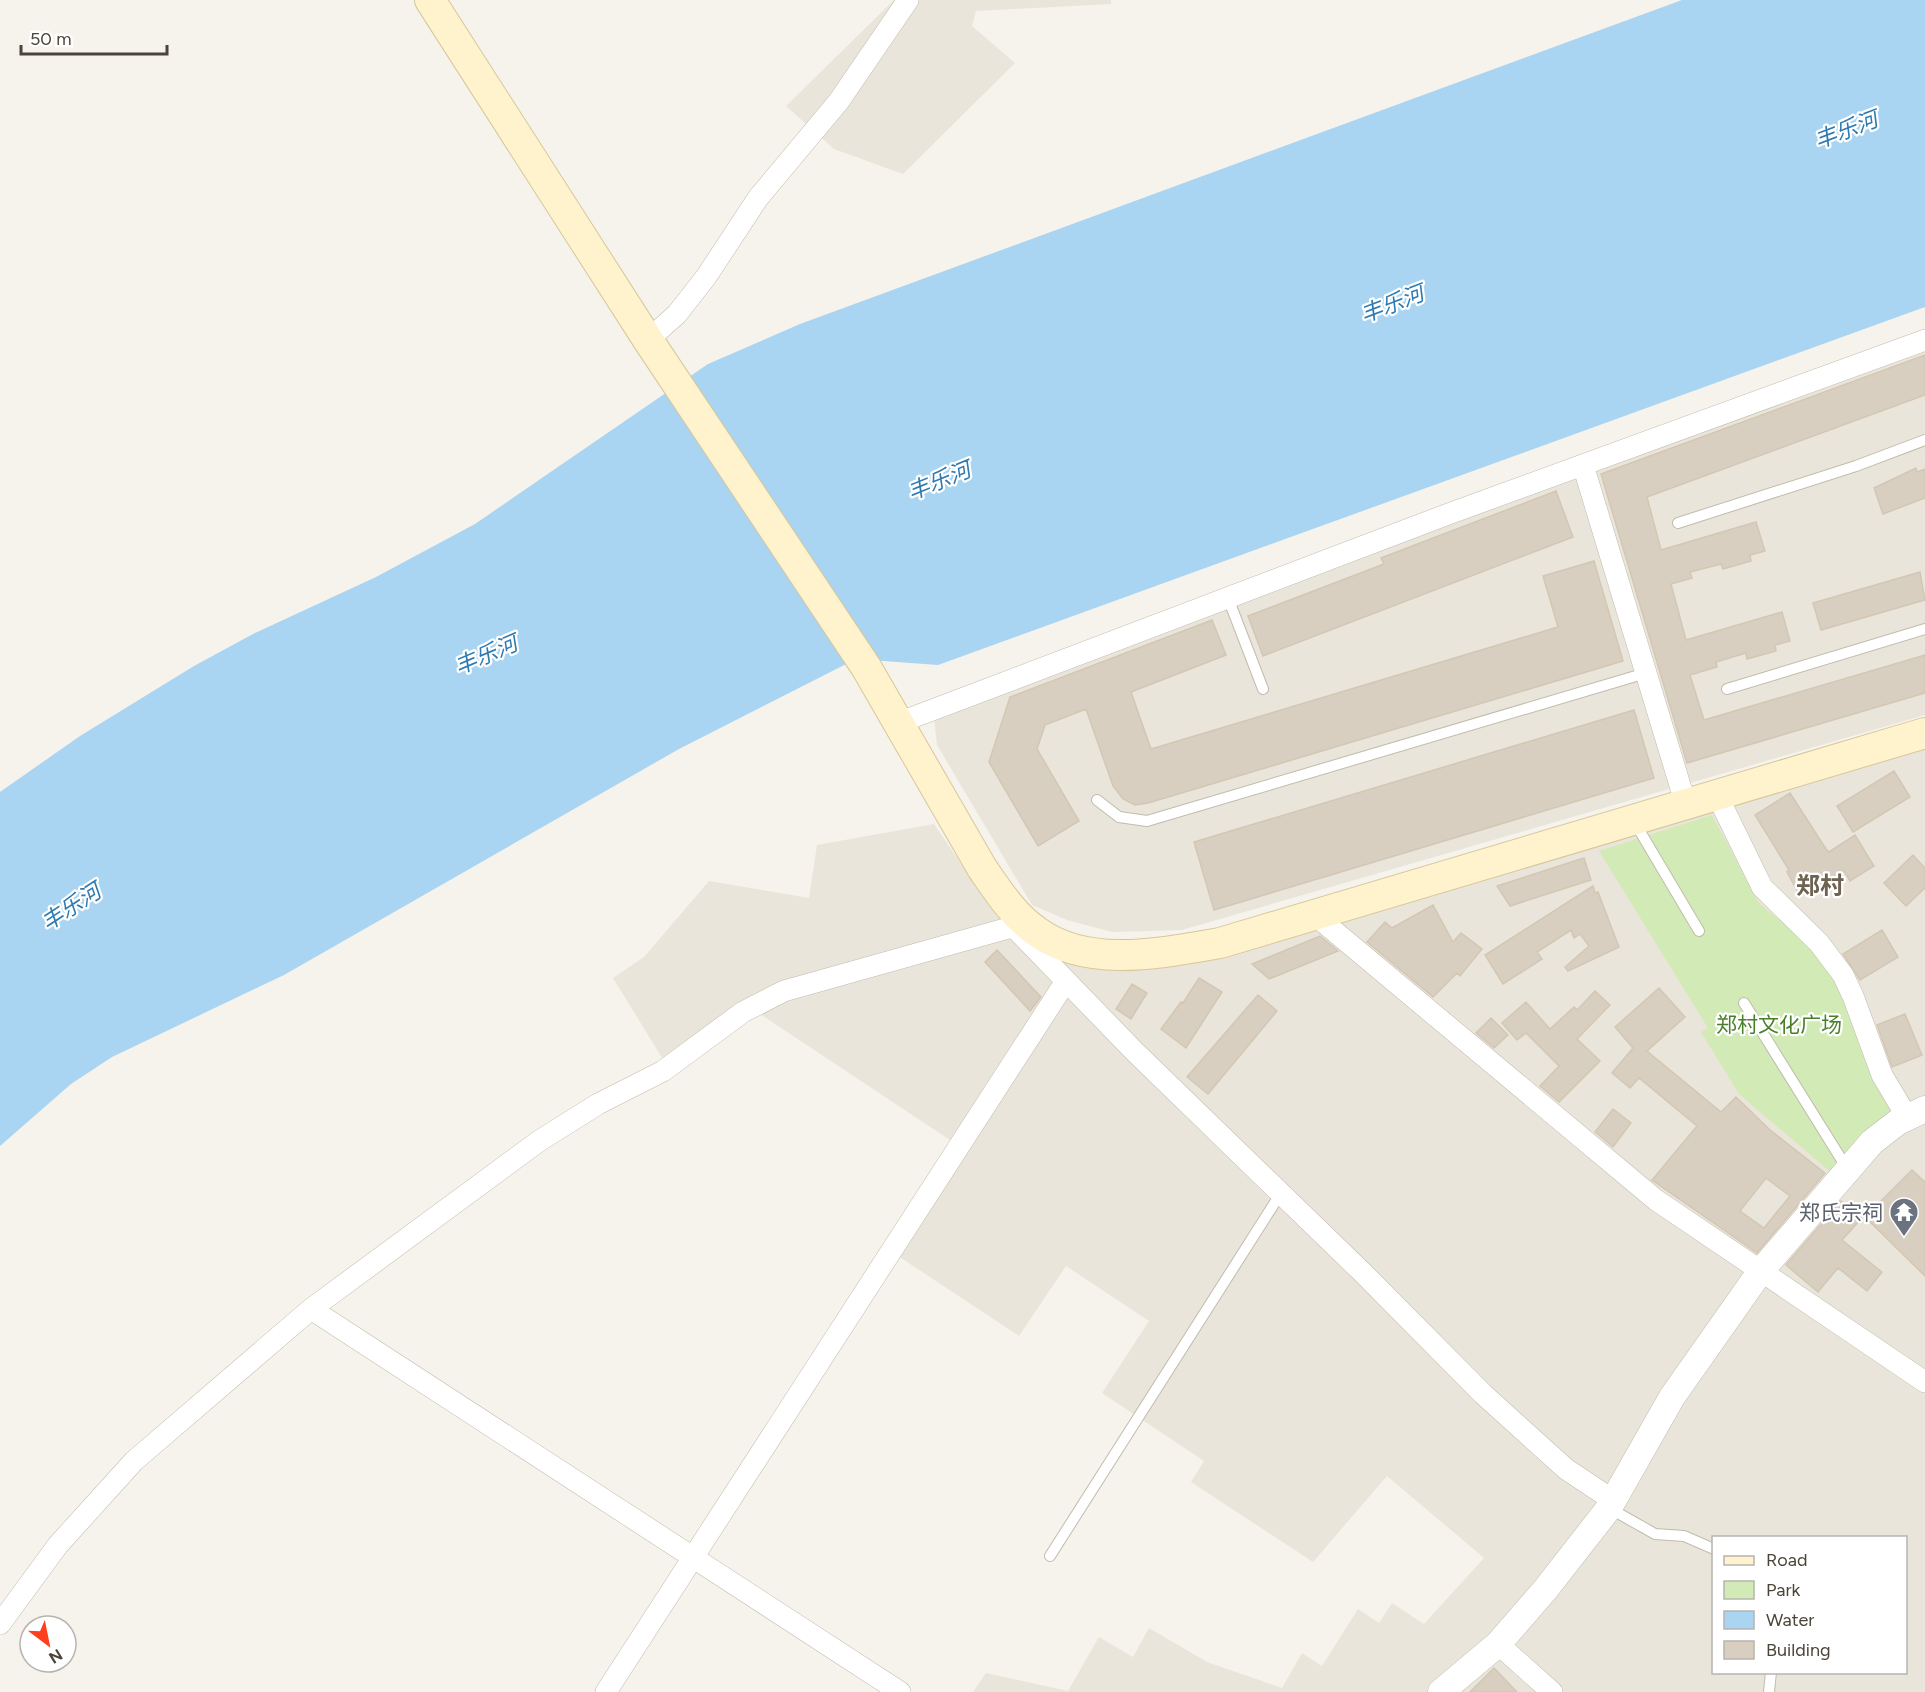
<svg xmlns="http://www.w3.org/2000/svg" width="1925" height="1692" font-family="Figtree,'Noto Sans SC',sans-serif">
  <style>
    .residential { fill: #eae5da; fill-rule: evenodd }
    .green { fill: #d2eab5 }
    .water { fill: #a9d4f2 }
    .building { fill: #d8cfc1; stroke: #d3c7b4; stroke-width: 1.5; fill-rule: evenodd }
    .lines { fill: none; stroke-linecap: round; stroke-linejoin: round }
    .service-casing { stroke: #c2bbae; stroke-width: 12 }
    .minor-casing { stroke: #c2bbae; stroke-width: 22 }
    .tertiary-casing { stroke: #c2bbae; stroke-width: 27 }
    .secondary-casing { stroke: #d6c79b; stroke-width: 32 }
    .service { stroke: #fff; stroke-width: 10 }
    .minor { stroke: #fff; stroke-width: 21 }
    .tertiary { stroke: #fff; stroke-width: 26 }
    .secondary { stroke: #fff3cd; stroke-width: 30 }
    .labels { text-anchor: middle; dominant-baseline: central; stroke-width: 4.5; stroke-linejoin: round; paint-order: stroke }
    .park-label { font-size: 21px; fill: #4a7f2a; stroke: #fff }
    .worship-label { font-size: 21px; fill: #5b616d; stroke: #fff; text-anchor: end }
    .water-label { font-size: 22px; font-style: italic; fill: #2e7ab2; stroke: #fff }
    .quarter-label { font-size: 24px; font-weight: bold; fill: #6e6250; stroke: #fff }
  </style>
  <rect width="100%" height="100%" fill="#f6f3ec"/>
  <path class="residential" d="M894 0H1111V4L976 11 972 26 1015 63 903 174 834 149 786 106Z
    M1925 347V715L1182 930 1112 932 1067 920 1032 905 937 745 934 717Z
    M1925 746V1692H973L986 1673 1068 1691 1099 1637 1133 1657 1149 1628 1207 1662 1282 1688 1302 1653 1322 1666 1358 1609 1379 1623 1392 1603 1424 1624 1484 1558 1387 1476 1313 1562 1191 1482 1204 1461 1102 1393 1149 1321 1066 1266 1019 1336 886 1248 953 1142 760 1014 714 1041 672 1074 613 978 644 957 709 881 809 898 817 845 934 824 1013 940 1125 967ZM1714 1538H1906V1672H1714Z"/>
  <path class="green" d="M1712 815 1759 903 1814 949 1833 972 1893 1114 1833 1174 1739 1094 1701 1032 1708 1028 1599 851Z"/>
  <path class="water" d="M1682 0H1925V307L938 665 856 659 679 749 284 975 112 1057 71 1084 0 1146V792L80 736 194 666 253 634 376 577 475 524 708 364 800 324Z"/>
  <path class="building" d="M1925 355V395L1647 497 1661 550 1756 522 1765 551 1750 555 1751 561 1723 569 1721 564 1690 572 1692 578 1671 584 1686 640 1782 612 1790 641 1775 645 1776 651 1747 659 1746 653 1716 662 1717 667 1690 675 1704 720 1925 655V693L1687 763 1601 474Z
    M1916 468 1917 472 1925 469V498L1883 514 1874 488Z
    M1556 491 1573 537 1263 656 1248 616 1384 564 1381 558Z
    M1594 561 1623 661 1148 803 1135 805 1123 799 1113 786 1086 709 1045 725 1037 749 1079 821 1038 846 989 762 1010 697 1212 620 1226 655 1131 692 1151 749 1558 627 1543 576Z
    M1920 572 1925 600 1821 630 1813 603Z
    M1634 710 1654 778 1214 910 1194 842Z
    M1894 771 1910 797 1853 832 1837 806Z
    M1790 793 1826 849 1829 852 1855 835 1874 866 1850 881 1844 871 1800 896 1787 872 1789 870 1755 815Z
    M1913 855 1925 868V888L1906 906 1884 883Z
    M1584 858 1591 880 1510 906 1497 886Z
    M1593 886 1595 893 1598 892 1619 947 1568 971 1565 967 1589 946 1580 934 1574 938 1571 930 1537 952 1542 959 1503 984 1485 955Z
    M1433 905 1453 942 1461 933 1482 949 1460 976 1457 973 1433 997 1367 942 1385 922 1392 928Z
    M1882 930 1898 957 1860 980 1843 954Z
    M1320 936 1338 951 1269 979 1252 964Z
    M997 950 1041 997 1030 1011 985 962Z
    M1199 978 1222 992 1186 1048 1161 1029 1181 1002 1183 1003Z
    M1132 984 1147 993 1131 1019 1116 1009Z
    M1659 988 1685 1017 1647 1051 1721 1112 1736 1097 1770 1130 1825 1173 1757 1253 1652 1180 1697 1126 1639 1078 1630 1088 1612 1073 1633 1048 1615 1027ZM1766 1178 1790 1196 1764 1228 1740 1211Z
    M1595 991 1610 1005 1577 1039 1600 1061 1559 1102 1540 1086 1559 1066 1526 1033 1517 1040 1502 1023 1526 1002 1550 1029 1574 1007 1577 1010Z
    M1258 995 1277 1011 1208 1094 1187 1077Z
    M1905 1014 1922 1055 1892 1067 1877 1025Z
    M1491 1018 1508 1035 1494 1048 1476 1033Z
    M1613 1109 1631 1123 1613 1147 1595 1132Z
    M1912 1170 1925 1182V1276L1865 1217Z
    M1841 1201 1862 1218 1842 1240 1882 1272 1867 1291 1838 1268 1818 1292 1786 1265Z
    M1494 1668 1517 1692H1470Z"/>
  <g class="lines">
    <g class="service-casing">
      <path id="service" d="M1678 523 1856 466 1925 440
        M1228 598 1263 689
        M1727 689 1925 629
        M1097 800 1119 817 1147 821 1646 673
        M1635 823 1699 931
        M1744 1003 1848 1170
        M1609 1508 1655 1534 1684 1536 1714 1549
        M1050 1556 1281 1193
        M1769 1692 1771 1672"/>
    </g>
    <g class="minor-casing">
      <path id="minor" d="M648 340 677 314 706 277 758 198 839 101 908 0
        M1583 465 1686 805
        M898 723 1451 513 1925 340
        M1717 795 1762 887 1819 943 1843 975 1853 996 1882 1075 1907 1117
        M1316 916 1656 1200 1925 1382
        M1012 925 1134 1051 1362 1272 1483 1394 1566 1469 1614 1501
        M311 1309 900 1692
        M0 1624 58 1545 134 1461 311 1309 539 1141 598 1104 663 1071 743 1012 784 991 1012 927
        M1498 1644 1552 1692
        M606 1692 1066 981"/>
    </g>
    <g class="tertiary-casing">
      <path id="tertiary" d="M1441 1692 1498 1644 1545 1590 1609 1508 1672 1397 1760 1272 1872 1142 1898 1122 1925 1109"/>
    </g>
    <g class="secondary-casing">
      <path id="secondary" d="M430 0 648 340 866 667 982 868C998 891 1013 915 1036 931 1087 969 1162 953 1220 943L1925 733"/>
    </g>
    <use href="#service" class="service"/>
    <use href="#minor" class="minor"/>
    <use href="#tertiary" class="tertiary"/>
    <use href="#secondary" class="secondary"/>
  </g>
  <defs>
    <g id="temple-pin" transform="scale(1.5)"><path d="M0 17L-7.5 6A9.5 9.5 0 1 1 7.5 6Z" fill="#6b7280" stroke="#fff"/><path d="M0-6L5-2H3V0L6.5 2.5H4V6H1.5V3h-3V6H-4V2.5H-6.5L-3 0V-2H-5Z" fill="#fff"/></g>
  </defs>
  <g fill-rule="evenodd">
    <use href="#temple-pin" x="1904" y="1212"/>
  </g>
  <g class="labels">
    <g class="park-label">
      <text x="1779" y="1024">郑村文化广场</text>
    </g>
    <g class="worship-label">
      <text x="1883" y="1212">郑氏宗祠</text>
    </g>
    <g class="water-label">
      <text transform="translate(1846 130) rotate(-21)">丰乐河</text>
      <text transform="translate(1392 304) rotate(-21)">丰乐河</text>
      <text transform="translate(939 481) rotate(-22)">丰乐河</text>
      <text transform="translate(486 655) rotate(-23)">丰乐河</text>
      <text transform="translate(71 907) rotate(-33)">丰乐河</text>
    </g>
    <g class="quarter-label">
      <text x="1820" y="885">郑村</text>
    </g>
  </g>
  <rect x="1712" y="1536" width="195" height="138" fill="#ffffff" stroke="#b7b4b0" stroke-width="1.5"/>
  <rect x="1724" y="1556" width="30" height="9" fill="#fff3cd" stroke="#b7b4b0" stroke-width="1.5"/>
  <text x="1766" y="1566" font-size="18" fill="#4b4439">Road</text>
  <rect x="1724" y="1581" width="30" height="18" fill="#d2eab5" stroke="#b7b4b0" stroke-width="1.5"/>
  <text x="1766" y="1596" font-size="18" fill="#4b4439">Park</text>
  <rect x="1724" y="1611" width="30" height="18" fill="#a9d4f2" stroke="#b7b4b0" stroke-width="1.5"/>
  <text x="1766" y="1626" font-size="18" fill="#4b4439">Water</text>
  <rect x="1724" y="1641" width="30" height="18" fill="#d8cfc1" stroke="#b7b4b0" stroke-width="1.5"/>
  <text x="1766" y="1656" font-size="18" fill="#4b4439">Building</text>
  <g transform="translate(48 1644) rotate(148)"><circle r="28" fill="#ffffff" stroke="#b7b4b0" stroke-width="1.5"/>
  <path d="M0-4.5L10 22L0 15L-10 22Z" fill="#fc3f1d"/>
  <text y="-9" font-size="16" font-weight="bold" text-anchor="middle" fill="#4b4439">N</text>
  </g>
  <path d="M21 45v9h146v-9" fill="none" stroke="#4b4439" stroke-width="3"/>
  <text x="30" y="45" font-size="18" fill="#4b4439" stroke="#ffffff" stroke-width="4.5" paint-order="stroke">50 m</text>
</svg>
